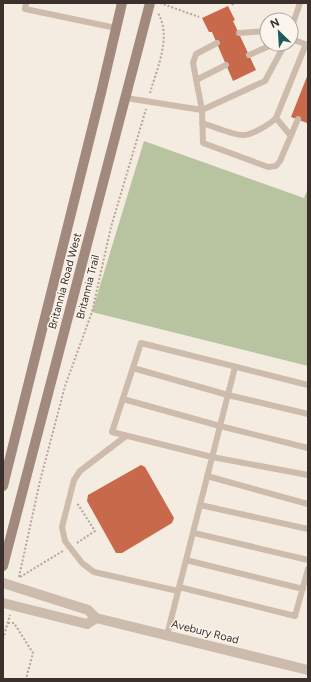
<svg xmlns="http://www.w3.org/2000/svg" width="311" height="682" font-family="Figtree,sans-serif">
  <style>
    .green { fill: #b8c4a0 }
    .building { fill: #c8694b }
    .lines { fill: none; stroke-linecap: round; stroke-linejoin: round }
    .path { stroke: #b9a596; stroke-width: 2; stroke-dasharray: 2 2; stroke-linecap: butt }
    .service { stroke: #cdbbac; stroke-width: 6 }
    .tertiary { stroke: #cdbbac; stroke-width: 10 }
    .secondary { stroke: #a18a7d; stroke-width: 10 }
    .labels { text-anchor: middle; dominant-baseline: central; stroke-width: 3; stroke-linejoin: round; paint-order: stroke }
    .street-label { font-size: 11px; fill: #3b302b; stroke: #fbf5ee }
  </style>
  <rect width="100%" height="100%" fill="#f4ebe1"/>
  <path class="green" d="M144 141 304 198 308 188V366L92 312Z"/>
  <path class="building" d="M228 6 235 20 233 21 256 70 233 81 212 32H209L202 18Z
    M308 74V121L307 123 291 117Z
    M141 465 145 467 174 518 172 523 122 553H116L87 501 88 495Z"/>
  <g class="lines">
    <path class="path" d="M160 3 199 17
      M232 5 234 3
      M150 93C157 68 172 37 158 13
      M77 543 95 531 77 503
      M19 577 40 481 65 386 92 312 111 227 146 109
      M20 577 63 551
      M8 623H14L33 653 26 679
      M3 639 10 615"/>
    <path class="service" d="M26 3 25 9 116 28
      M291 29 300 3
      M239 33 267 31
      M291 39 308 45
      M217 43 196 54 193 63 202 110 203 143 268 167 276 166 280 161 298 119
      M249 55 274 44
      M196 80 226 65
      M126 98 202 110 265 81 285 44
      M276 118 291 136
      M202 123C212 126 234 135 242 135 251 136 270 124 276 118L306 44
      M133 368 228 395 308 414
      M308 385 141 343 112 432 212 457 308 475
      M123 399 220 426 308 448
      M126 436 80 471 74 480 62 527 65 541 82 563 94 572 178 591
      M207 476 308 504
      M200 505 308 529
      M194 533 308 560
      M186 560 303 589
      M179 587 295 616 308 569
      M167 635 235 367"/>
    <path class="tertiary" d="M3 583 88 610 96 618 308 670
      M3 603 87 624 96 618"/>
    <path class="secondary" d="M3 486 101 93 122 3
      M3 566 150 3"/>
  </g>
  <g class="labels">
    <g class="street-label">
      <text transform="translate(65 281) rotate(-75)">Britannia Road West</text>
      <text transform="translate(88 287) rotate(-76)">Britannia Trail</text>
      <text transform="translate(205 632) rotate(14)">Avebury Road</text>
    </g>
  </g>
  <rect width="311" height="682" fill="none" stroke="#3b302b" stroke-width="8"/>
  <g transform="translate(279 32) rotate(335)"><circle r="19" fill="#fbf5ee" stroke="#aea6a0"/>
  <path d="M0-3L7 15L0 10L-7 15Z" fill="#1f5a5e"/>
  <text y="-6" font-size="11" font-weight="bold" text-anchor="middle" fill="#3b302b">N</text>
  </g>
</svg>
